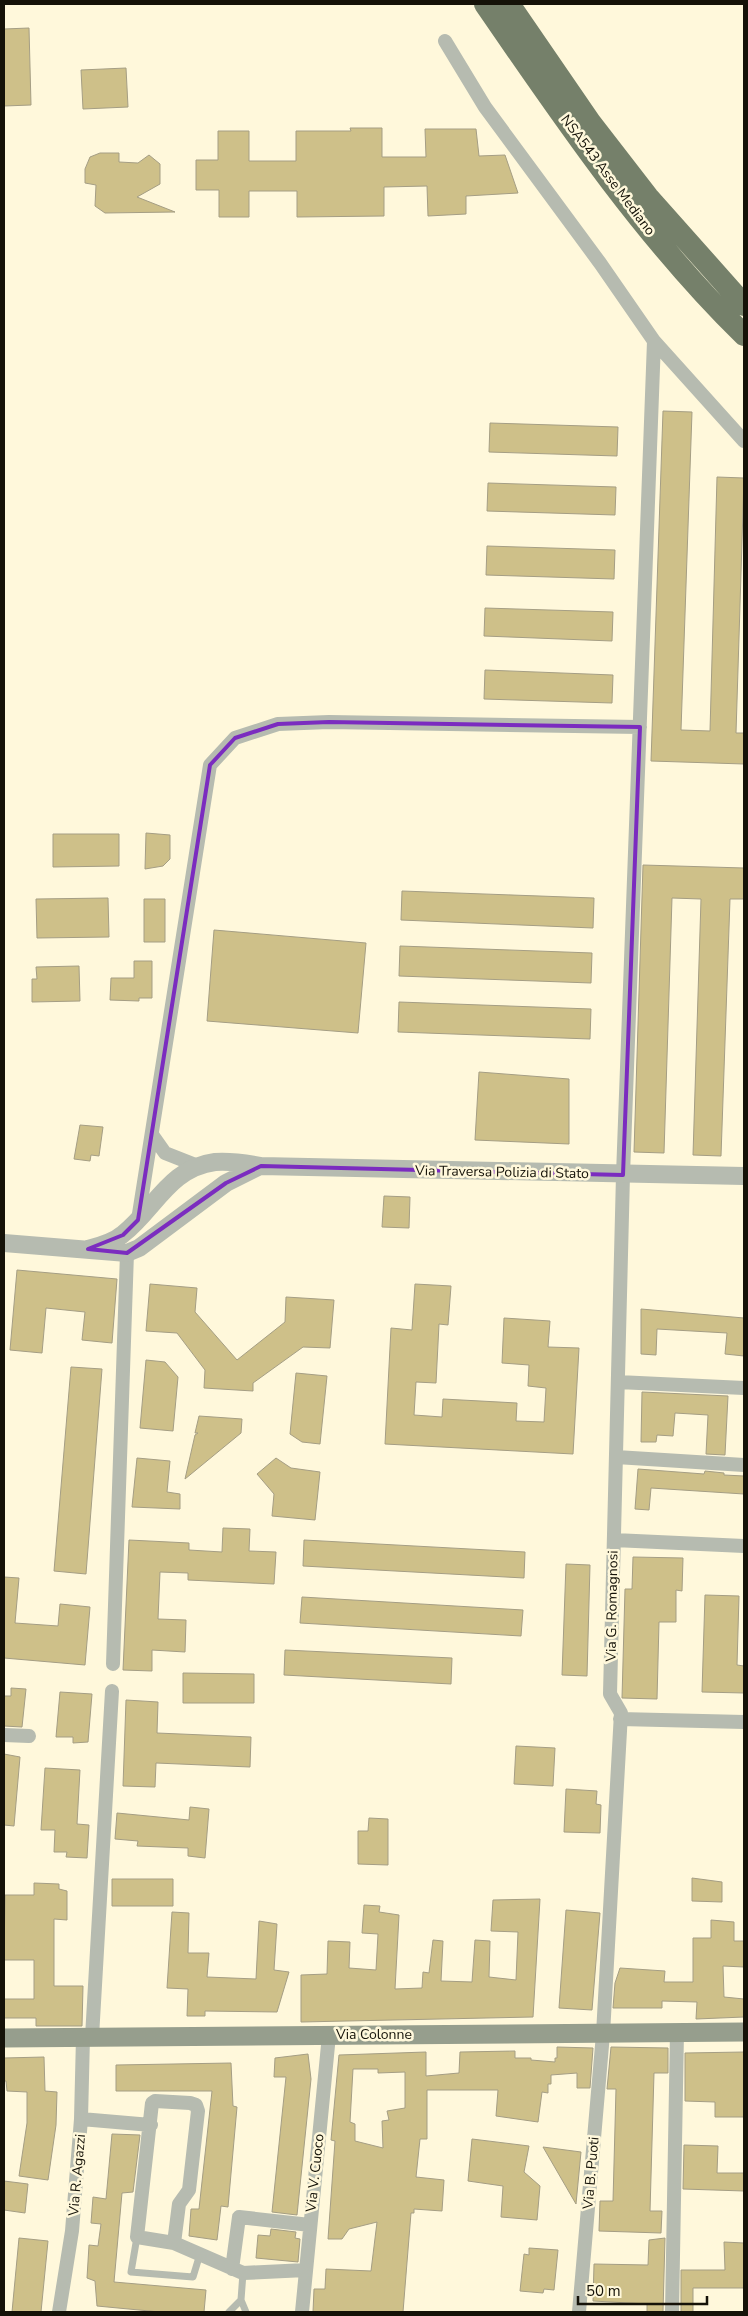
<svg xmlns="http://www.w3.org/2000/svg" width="748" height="2316" font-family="'Nunito Sans',sans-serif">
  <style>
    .building { fill: #cec089; stroke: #a59e84; fill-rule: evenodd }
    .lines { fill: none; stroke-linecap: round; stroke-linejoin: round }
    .service { stroke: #b6bbb0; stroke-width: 7 }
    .minor { stroke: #b6bbb0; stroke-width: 14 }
    .tertiary { stroke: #b6bbb0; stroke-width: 18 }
    .secondary { stroke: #969e8d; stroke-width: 19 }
    .trunk { stroke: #75806a; stroke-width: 22 }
    .marked { fill: none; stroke: #7b2cbf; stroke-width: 4; stroke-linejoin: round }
    .labels { text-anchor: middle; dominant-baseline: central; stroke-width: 5; stroke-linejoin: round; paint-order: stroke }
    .street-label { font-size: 14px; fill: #151208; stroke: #fff8db }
  </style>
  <rect width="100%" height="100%" fill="#fff8db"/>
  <path class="building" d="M29 28 31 105 4 106V29Z
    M126 68 128 107 83 109 81 70Z
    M350 128H382V157H426L425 129H476L479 156 505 155 518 193 466 196V214L428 216 427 186 384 187V216L297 217V191H249V217H219V190H196V160H218V131H249V161H296V131H351Z
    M100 153H119V162L138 163 149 155 160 164V184L137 197 175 212 105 213 95 206 96 185 85 183V169L90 157Z
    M663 411 692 412 681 730 710 731 717 477 744 478 736 733H744V764L651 761Z
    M490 423 618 427 617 456 489 452Z
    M488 483 616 487 615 515 487 511Z
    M487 546 615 550 614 579 486 575Z
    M485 608 613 612 612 641 484 636Z
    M485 670 613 675 612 703 484 699Z
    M146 833 170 835V859L163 866 145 869Z
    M53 834H119V866L53 867Z
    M643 865 744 868V899H730L721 1156 693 1155 701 899 672 898 664 1153 634 1152Z
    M402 891 594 898 593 928 401 920Z
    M108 898 109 937 37 938 36 899Z
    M144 899H165V942H144Z
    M214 930 366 943 358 1033 207 1021Z
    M400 946 592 953 591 983 399 976Z
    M134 961H152V998H139V1001L110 1000 111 978H134Z
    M79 966 80 1001 32 1002V979H37L36 967Z
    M399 1002 591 1009 590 1039 398 1032Z
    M479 1072 569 1079V1144L475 1140Z
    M80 1125 103 1127 99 1156 91 1155 90 1161 74 1159Z
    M384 1196 410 1197 409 1228 382 1227Z
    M17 1270 117 1279 112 1343 82 1340 85 1312 46 1308 42 1353 10 1350Z
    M150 1284 197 1288 195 1312 237 1360 285 1322 286 1297 334 1300 330 1348 303 1347 253 1383V1391L204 1388 205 1370 177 1333 146 1331Z
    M415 1284 451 1286 448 1325 439 1324 436 1383 416 1382 414 1415 442 1417 443 1399 517 1403 516 1421 544 1422 546 1388 528 1386 529 1365 502 1363 504 1318 550 1321 548 1347 579 1348 573 1454 385 1444 391 1328 412 1330Z
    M641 1309 744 1318V1356L725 1354 727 1333 657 1329 656 1355 641 1354Z
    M146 1360 165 1362 178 1377 173 1431 140 1428Z
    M71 1367 102 1369 86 1574 54 1571Z
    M296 1373 327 1376 320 1444 302 1442 290 1434Z
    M642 1392 728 1396 725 1455 706 1454 708 1415 675 1413 673 1436 657 1435 656 1442H641Z
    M199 1416 242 1419 241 1433 185 1479 195 1435 198 1433H195Z
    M137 1458 170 1461 167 1492 180 1494V1509L132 1507Z
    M276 1458 291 1468 320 1472 315 1520 272 1516 274 1494 257 1474Z
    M638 1469 704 1474 705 1471 724 1473V1475L744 1476V1494L651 1488 649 1510 635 1509Z
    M223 1528 250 1529 249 1551 276 1552 274 1584 188 1580V1573L160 1572 158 1619 186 1620 185 1652 152 1650V1671L123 1670 129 1540 189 1543V1550L222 1552Z
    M304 1540 525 1552 524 1578 303 1566Z
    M633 1557 683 1558 682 1591 676 1590V1622H659L657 1699 622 1698 625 1589H632Z
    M566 1564 590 1565 587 1676 562 1675Z
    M4 1577 19 1578 15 1623 58 1626 60 1604 90 1607 85 1665 4 1658Z
    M705 1595 739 1596 737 1665 744 1666V1693L702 1692Z
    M302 1597 523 1610 521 1636 300 1623Z
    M285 1650 452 1658 451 1684 284 1675Z
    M183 1673 254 1674V1703H183Z
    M11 1688 26 1689 22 1727 4 1726V1696H11Z
    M60 1692 92 1694 88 1742 73 1743V1737H56Z
    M126 1700 158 1702 157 1733 251 1737 250 1767 156 1763 155 1787 123 1786Z
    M516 1746 555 1748 553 1786 514 1784Z
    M4 1754 20 1757 14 1826 4 1825Z
    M45 1768 80 1770 77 1824 89 1825 87 1858 66 1857 67 1852H54L55 1830H41Z
    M566 1789 597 1791 596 1804 601 1805 600 1833 564 1832Z
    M190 1807 209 1809 205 1858 188 1856V1848L137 1846 138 1841 115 1839 117 1813 189 1820Z
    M369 1818 388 1819V1865L358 1864V1831H368Z
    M692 1878 722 1882V1902L692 1901Z
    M112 1879H173V1906H112Z
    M34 1883 59 1884V1889L67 1891V1920L54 1919V1986H83L82 2026H36V2018H4V1999H34V1960H4L5 1895H34Z
    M540 1899 533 2017 301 2022V1975L327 1974 328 1941 350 1942 349 1968 376 1970 378 1934 362 1933 364 1905 380 1906 379 1912 399 1915 395 1989 422 1988 423 1972 429 1973 433 1940 443 1941 441 1981 472 1982 475 1940 490 1941 489 1977 516 1980 518 1932 491 1931 493 1900Z
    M566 1910 600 1913 592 2010 559 2008Z
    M172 1912 189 1913 188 1953H209L207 1977 256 1979 259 1921 277 1924 274 1970 289 1972 277 2012 205 2011V2016H187L188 1989 167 1988Z
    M711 1920 734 1922V1941H744V1967L723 1966 724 1997 744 1999V2017L696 2019 697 2002 662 2001V2008H613L615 1983 620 1968 665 1971 664 1982H693V1938H711Z
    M557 2047 593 2048 590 2088H577V2073L551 2075V2084H548V2093L542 2092 538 2122 496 2116 498 2090H427V2139H420L416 2177 444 2180 442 2211 414 2209V2213H411L403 2312H313L314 2289H325L326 2269 371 2271 377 2222 349 2229 342 2239H328L335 2141 331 2140 339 2055 426 2052V2076L459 2073 460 2052 515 2051V2058H531V2060L555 2062V2058H557ZM353 2069H378V2073L405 2072V2108L387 2111 389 2120 382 2121 383 2148 355 2141V2124L350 2122Z
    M611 2047 668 2048V2073H654L650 2211H662L661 2233 599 2231 600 2201H613L616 2089H607Z
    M744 2052V2117H715V2102L685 2101V2053Z
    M308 2054 311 2079 297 2215 272 2212 286 2077H274L275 2058Z
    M44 2057 45 2091 57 2092 56 2125 48 2180 19 2176 27 2123V2092L7 2091 6 2081H4V2058Z
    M231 2063 233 2106 237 2107 228 2207 221 2206 217 2240 189 2236 191 2209H199L212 2091H116V2065Z
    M112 2134 140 2135 133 2192 122 2193 114 2282 206 2290 204 2312H160L97 2306 95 2281 87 2278 89 2245 98 2246 101 2224 91 2223 93 2197 106 2199Z
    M472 2139 529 2146 524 2172 540 2186 537 2220 501 2217 503 2186 468 2181Z
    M684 2145 718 2146 717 2173H744V2191L683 2189Z
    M543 2147 581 2152 576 2204Z
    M4 2181 28 2184 25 2213 4 2210Z
    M271 2229 296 2232 295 2238 300 2239 298 2262 256 2258 258 2235 270 2236Z
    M19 2238 48 2241 41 2312H12Z
    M665 2238 663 2312H647V2304L593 2301 594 2264 648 2265 649 2240Z
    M724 2242 744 2243V2288H693V2312H681V2270H725Z
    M529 2248 558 2250 554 2290 544 2289 543 2293 520 2291 524 2254 529 2255Z"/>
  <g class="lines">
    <path class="service" d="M137 2237 131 2272 193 2277 200 2254
      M241 2300 246 2312
      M229 2312 241 2300 243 2273"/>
    <path class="minor" d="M445 41 485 107 600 263 654 341 744 441
      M153 1136 165 1153 198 1166
      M138 1220 210 765 235 738 278 724 329 722 640 727
      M618 1382 744 1388
      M616 1457 744 1465
      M614 1540 744 1546
      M113 1664 127 1253
      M620 1719 744 1722
      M4 1735 29 1736
      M92 2037 112 1691
      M81 2119 151 2125
      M174 2243 179 2204 189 2190 198 2111 196 2105 190 2103 155 2101 152 2103 137 2237 174 2243 243 2273 306 2270
      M232 2269 239 2217 310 2225
      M59 2312 72 2231 81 2119 83 2037
      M302 2312 329 2035
      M579 2312 603 2034 621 1713 610 1694 623 1175 654 341
      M672 2312 677 2032"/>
    <path class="tertiary" d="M4 1243 127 1253 139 1248 226 1183 260 1166
      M88 1249C100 1246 114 1242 123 1234 155 1209 169 1168 215 1162 230 1161 245 1163 261 1166L744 1176"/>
    <path class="secondary" d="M4 2038 744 2032"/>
    <path class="trunk" d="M485 4C564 119 644 237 744 335
      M509 4 590 122 648 197 744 305"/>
  </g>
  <path class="marked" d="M329 722 640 727 623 1175 261 1166 226 1183 127 1253 88 1249 123 1235 138 1220 210 765 235 738 278 724Z"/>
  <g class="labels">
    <g class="street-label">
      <text transform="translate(608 175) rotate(53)">NSA543 Asse Mediano</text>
      <text transform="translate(502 1172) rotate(1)">Via Traversa Polizia di Stato</text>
      <text transform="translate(612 1606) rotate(-89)">Via G. Romagnosi</text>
      <text x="374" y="2034">Via Colonne</text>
      <text transform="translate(315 2173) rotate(-84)">Via V. Cuoco</text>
      <text transform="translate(591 2173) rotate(-85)">Via B. Puoti</text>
      <text transform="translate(77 2175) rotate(-85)">Via R. Agazzi</text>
    </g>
  </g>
  <rect width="748" height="2316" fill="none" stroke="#151208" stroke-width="10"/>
  <path d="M578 2296v8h129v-8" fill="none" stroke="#151208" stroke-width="2.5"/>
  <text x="586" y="2296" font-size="15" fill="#151208" stroke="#fff8db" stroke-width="4" paint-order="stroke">50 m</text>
</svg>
